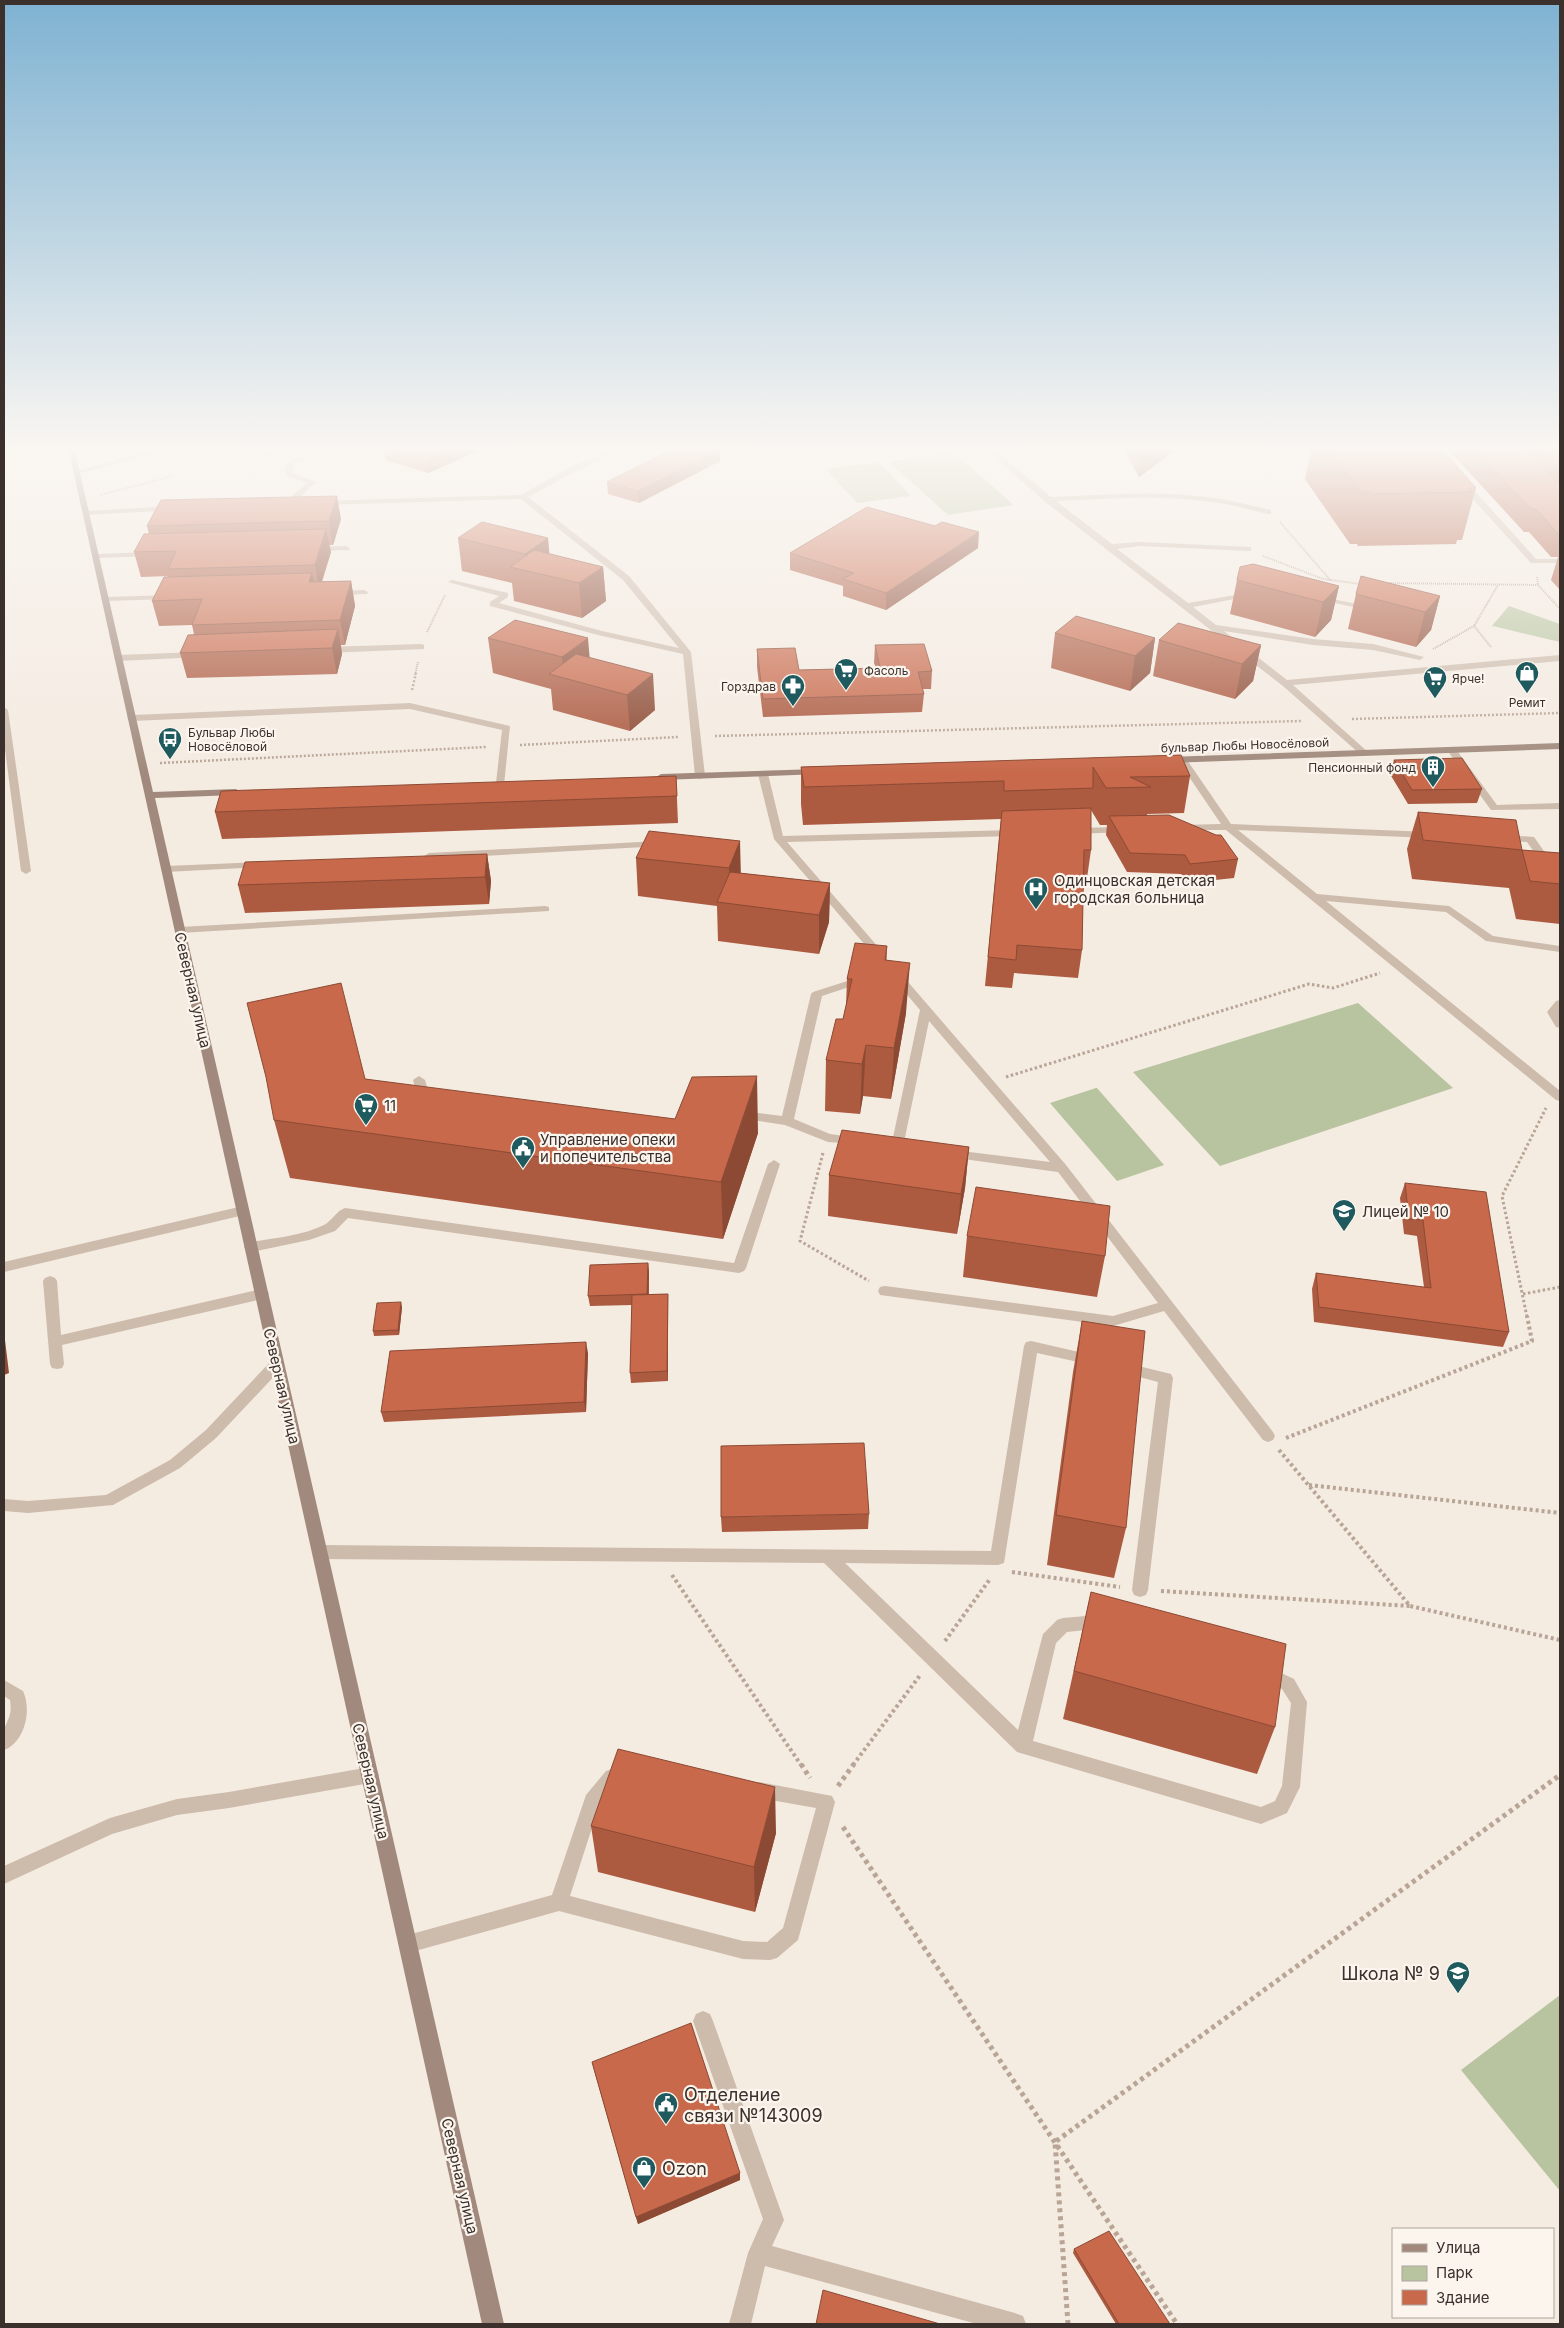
<svg xmlns="http://www.w3.org/2000/svg" width="1564" height="2328" font-family="Inter,sans-serif">
  <style>
    .green { fill: #b8c4a0 }
    .lines { fill: none; stroke-linecap: round; stroke-linejoin: round }
    .path-far4 { stroke: #b9a596; stroke-width: 2; stroke-dasharray: 1 1; stroke-linecap: butt }
    .path-far3 { stroke: #b9a596; stroke-width: 2.5; stroke-dasharray: 2 2; stroke-linecap: butt }
    .path-far2 { stroke: #b9a596; stroke-width: 3; stroke-dasharray: 2.5 2.5; stroke-linecap: butt }
    .path-far1 { stroke: #b9a596; stroke-width: 4; stroke-dasharray: 3 3; stroke-linecap: butt }
    .path { stroke: #b9a596; stroke-width: 5; stroke-dasharray: 4 4; stroke-linecap: butt }
    .lane { fill: #cdbbac; fill-rule: evenodd }
    .street { fill: #cdbbac; fill-rule: evenodd }
    .secondary { fill: #a18a7d; fill-rule: evenodd }
    .wall { fill: #ac5a40 }
    .shaded-wall { fill: #8c4a34 }
    .building { fill: #c8694b; stroke: #8c4a34 }
    .labels { text-anchor: middle; dominant-baseline: central; stroke-width: 4.5; stroke-linejoin: round; paint-order: stroke }
    .far-poi-label { font-size: 12px; fill: #3b302b; stroke: #fbf5ee; text-anchor: start }
    .far-street-label { font-size: 12px; fill: #3b302b; stroke: #fbf5ee }
    .poi-label { font-size: 15px; fill: #3b302b; stroke: #fbf5ee; text-anchor: start }
    .street-label { font-size: 15px; fill: #3b302b; stroke: #fbf5ee }
    .near-poi-label { font-size: 18px; fill: #3b302b; stroke: #fbf5ee; text-anchor: start }
  </style>
  <rect width="100%" height="100%" fill="#f4ebe1"/>
  <path class="green" d="M953 452 1014 505 948 515 889 462Z
    M879 462 911 496 857 503 826 469Z
    M1509 606 1560 624V642L1493 626 1491 627Z
    M1358 1003 1453 1088 1220 1166 1133 1072Z
    M1096 1088H1097L1164 1165 1117 1181 1050 1103Z
    M1560 1995V2191L1461 2070Z"/>
  <g class="lines">
    <path class="path-far4" d="M100 495 173 476
      M1280 522 1331 581
      M1263 556 1323 579 1361 584
      M1387 583 1538 585 1537 576
      M1538 585 1560 609
      M1474 626 1491 647
      M427 632 445 595
      M1433 649 1474 626 1498 585
      M415 675 418 662"/>
    <path class="path-far3" d="M412 690 416 673
      M1352 719 1560 713
      M715 736 1301 721
      M520 745 678 737
      M160 763 486 747"/>
    <path class="path-far2" d="M1006 1077 1309 984 1333 988 1380 973
      M823 1153 800 1241 869 1281
      M1523 1294 1560 1287
      M1527 1317 1502 1196 1546 1108"/>
    <path class="path-far1" d="M1286 1438 1532 1341 1527 1316
      M1279 1450 1410 1606 1560 1640
      M1309 1485 1560 1513
      M1012 1572 1120 1587
      M672 1575 801 1765
      M1161 1591 1410 1606
      M945 1641 990 1579
      M853 1765 921 1674"/>
    <path class="path" d="M801 1764 810 1778
      M838 1786 854 1764
      M843 1827 1177 2324
      M1068 2324 1055 2142 1560 1775"/>
    <path class="lane" d="M236 447H246L282 459 276 460Z
      M618 447H627L576 471 528 497 629 576 691 652 705 776 703 778 700 779 695 776 683 654 598 635 490 606V602L499 596 448 582 452 580 508 593V597L499 603 602 631 679 648 623 580 521 499 323 505 319 503 323 501 521 495 570 467Z
      M984 447H991L1051 497C1103 495 1155 490 1206 497 1228 499 1249 505 1271 510V514H1268C1247 509 1226 503 1204 501 1155 495 1105 499 1056 501L1112 544 1140 542 1251 547V551H1248L1140 546 1117 549 1188 603 1253 592V596H1250L1193 607 1216 625 1313 639 1373 644 1424 657 1420 660 1373 650 1313 645 1224 631 1287 680 1560 655V661L1293 685 1369 753 1364 756 1361 755 1283 686 1044 501Z
      M1291 447 1330 448 1327 450 1226 453 1223 451 1226 449Z
      M323 449 328 450 293 464V473L316 482 300 497 298 506H292V496L307 483 287 476 284 469 286 463Z
      M152 451 154 452V454L77 474 73 472Z
      M1459 480H1465L1536 559H1560V563H1531L1459 484Z
      M173 506H176V510L86 515 82 513 86 511Z
      M346 546 350 548 349 550 313 551 309 549 313 547Z
      M151 552H154V556L96 558 92 556 96 554Z
      M364 590 368 592 367 594 338 595 334 593 338 591Z
      M173 595V599H170L105 601 101 599 105 597Z
      M1317 596 1368 606 1372 608 1368 610 1320 600H1317Z
      M421 644 424 645V649L326 653 322 650 326 647Z
      M198 652 202 655 201 657 118 661 114 658 118 655Z
      M410 703 510 726 504 785H498L496 783 502 730 410 709 132 721 127 718 132 715Z
      M4 707 8 710 31 871 26 874 21 871 4 742Z
      M1452 747 1455 748 1497 805 1560 803V809L1491 810 1447 750Z
      M1182 756 1185 757 1231 824 1429 832 1434 835 1429 838 1238 830 1317 894 1449 906 1493 936 1560 946V952L1486 941 1446 912 1326 901 1560 1091V1101L1556 1100 1226 830H1179V826L1182 825 1221 824 1177 759Z
      M763 771 768 774 783 836 1014 830 1019 833 1014 836 787 842 886 956 887 958 882 961 878 960 774 839 758 774Z
      M1122 827 1126 828V832L1074 834 1069 831 1074 828Z
      M1504 835 1534 837 1553 864 1548 867 1544 866 1527 842 1500 840 1499 838Z
      M659 841 664 844 663 846 429 859 424 856 429 853Z
      M259 862 263 863V867L166 872 161 869 166 866Z
      M545 906 549 907V911L180 933 175 930 180 927Z
      M898 974 902 975 1066 1165 1273 1432 1275 1436 1273 1440 1268 1442 1263 1440 1164 1311 1113 1326 880 1295 878 1291 880 1287 885 1286 1113 1316 1158 1303 1058 1172 949 1157 947 1154 953 1150 1050 1162 929 1021 903 1147 897 1151 893 1150 891 1147 920 1010 892 977Z
      M863 976 869 979 867 981 822 996 794 1119 830 1134 858 1138 860 1141 858 1144 828 1142 785 1125 738 1118 736 1115 738 1112 742 1111 782 1116 811 994 813 992Z
      M1560 1000V1028L1556 1027 1547 1012 1556 1001Z
      M419 1076 425 1080 429 1094 433 1099 431 1102H423L417 1095 413 1080Z
      M774 1160 780 1164 746 1268 744 1271 739 1273 348 1218 335 1231 309 1240 251 1252 246 1250 244 1247 246 1244 251 1242C274 1238 302 1236 324 1225 332 1221 336 1211 345 1208L734 1263 768 1164Z
      M243 1206 248 1208 249 1211 248 1214 4 1272V1262Z
      M50 1276 55 1278 57 1281 61 1335 262 1289 267 1290 269 1294 267 1298 262 1299 62 1345 64 1364 62 1368 57 1369 52 1368 50 1364 43 1281 45 1278Z
      M1031 1341 1092 1355 1097 1356 1099 1360 1097 1364 1092 1365 1037 1353 1004 1563 998 1565 845 1563 1018 1730 1043 1634 1057 1620 1063 1618 1086 1616 1106 1622 1108 1627 1106 1632 1100 1634 1086 1630 1067 1632 1056 1643 1033 1741 1261 1807 1275 1801 1282 1786 1291 1703 1282 1689 1260 1678 1258 1673 1260 1668 1266 1666 1294 1679 1307 1702 1300 1787 1287 1813 1261 1824 1017 1752 824 1563 320 1559 315 1557 312 1552 315 1547 320 1545 991 1551 1024 1346 1026 1342Z
      M277 1359 282 1360 284 1364 282 1368 216 1438 180 1468 113 1505 28 1513 4 1511V1499L28 1501 106 1495 170 1460 206 1430 272 1360Z
      M1126 1363 1171 1374 1173 1378 1148 1590 1146 1595 1140 1597 1134 1595 1132 1590 1158 1382 1121 1372 1119 1368 1121 1364Z
      M4 1680 23 1691C32 1710 25 1742 4 1750 4 1744 2 1734 4 1729 9 1717 12 1714 10 1700L4 1696Z
      M617 1767 623 1769 626 1775 623 1781 618 1783 599 1806 570 1896 743 1941 767 1942 783 1928 816 1808 759 1798 753 1796 750 1790 753 1784 759 1782 832 1796 835 1802 798 1940 777 1958 770 1960 743 1959 559 1911 408 1953 401 1951 399 1944 401 1937 408 1935 552 1895 586 1795 606 1771Z
      M703 2011 710 2014 713 2021 784 2220 772 2246 1015 2313 1023 2316 1026 2324H977L765 2266 751 2324H729L748 2253 763 2219 693 2021 696 2014Z"/>
    <path class="street" d="M370 1767 376 1769 379 1775 376 1781 370 1783 229 1808 177 1815 112 1834 4 1884V1866L110 1818 177 1799 229 1792Z"/>
    <path class="secondary" d="M68 447H74L153 792 236 789 241 792 236 795 155 798 504 2324H482Z
      M1560 743V749L1168 763 1163 760 1168 757Z
      M818 769 823 772 821 774 661 780 656 777 661 774Z"/>
  </g>
  <path class="wall" d="M160 447H184L174 451Z
    M487 447 428 473 386 460 384 448Z
    M1123 447H1174L1173 452 1139 477Z
    M1312 447H1440L1476 488 1462 540H1457L1456 544 1358 546 1357 544H1350L1305 479Z
    M1446 447H1560V590L1551 580 1558 557H1551L1529 532H1524Z
    M720 450V461L639 503 608 494 607 482Z
    M341 519 333 545H329L331 552 322 582 351 581 355 606 345 645H341L342 654 337 674 187 678 180 653 194 634 192 625 159 626 152 601 169 576 141 577 134 552 149 534 147 526Z
    M458 538 550 554 603 567 606 601 582 618 514 601 512 583 462 571Z
    M978 548 886 610 843 596V586L790 570V553Z
    M1237 580 1339 586 1331 620 1315 637 1230 614Z
    M1356 594 1440 596 1431 630 1416 647 1348 629Z
    M1055 633 1155 638 1150 673 1130 691 1051 668Z
    M488 638 590 658 655 710 630 731 553 710 551 689 493 673Z
    M1159 640 1261 645 1253 681 1235 699 1153 676Z
    M875 645 932 671 931 689H922L924 694 922 712 763 717 757 667V649L799 670 876 668 874 663Z
    M1181 755 1190 776 1184 813 1147 814V815L1238 859 1234 878 1187 883 1181 874 1127 872 1106 835 1107 825H1100L1091 810V850L1087 878H1083L1082 950 1078 978 1014 973 1012 988 985 986 1001 819 803 825 801 804V767Z
    M1394 760 1482 789 1477 803 1408 804 1390 774Z
    M676 776 678 823 222 839 215 812Z
    M1418 812 1522 850 1560 853V924L1516 919 1509 888 1412 879 1407 849Z
    M740 841V873L830 883 829 922 819 954 718 941 717 906 638 896 636 858Z
    M487 854 491 881 489 904 245 913 238 885Z
    M887 960 906 1013 891 1099 863 1096 860 1114 825 1111 826 1060 843 1019 846 1006 847 979Z
    M365 1079 758 1133 723 1239 290 1178 274 1120Z
    M969 1147 965 1188 957 1234 828 1216 829 1175Z
    M1405 1183 1509 1332 1503 1347 1314 1322 1312 1289 1316 1273 1424 1287 1417 1236 1404 1234 1400 1198Z
    M967 1236 1105 1256 1097 1297 963 1277Z
    M648 1263 649 1273V1294H668V1381L631 1383 630 1373 632 1305 590 1306 588 1296Z
    M402 1307 399 1335 374 1336 373 1331Z
    M1082 1321 1126 1528 1114 1578 1047 1565 1073 1372Z
    M588 1353 586 1412 384 1422 381 1412Z
    M869 1514 868 1529 722 1532 721 1517Z
    M1091 1592 1275 1727 1257 1774 1063 1719Z
    M591 1826 776 1833 755 1912 598 1872Z
    M592 2062 740 2173V2180L638 2224 594 2070Z
    M1074 2249 1170 2324H1116L1073 2253Z"/>
  <path class="shaded-wall" d="M173 447H184L174 451Z
    M459 447H487L428 473 426 461Z
    M1152 447H1174L1173 452 1139 477 1142 454Z
    M720 450V461L639 503 638 491Z
    M337 496 341 519 333 545 329 521Z
    M326 529 331 552 319 589 315 565Z
    M979 532 978 548 886 610V593Z
    M548 538 551 571H526L525 554Z
    M603 567 606 601 582 618 579 583Z
    M312 573 317 597 309 582Z
    M351 581 355 606 345 645 340 620Z
    M1339 586 1331 620 1315 637 1323 602Z
    M1440 596 1431 630 1416 647 1425 612Z
    M338 629 342 654 337 674 332 648Z
    M588 638 591 674 564 678 562 657Z
    M1155 638 1150 673 1130 691 1135 656Z
    M1261 645 1253 681 1235 699 1242 664Z
    M653 674 655 710 630 731 627 695Z
    M740 841 741 879 730 904 729 868Z
    M487 854 491 881 489 904 485 877Z
    M830 883 829 922 819 954V915Z
    M887 946 885 996V960Z
    M910 963 906 1013 891 1099 894 1048Z
    M866 1045 863 1096 860 1114 862 1064Z
    M757 1076 758 1133 723 1239 721 1182Z
    M969 1147 965 1188 957 1234 961 1194Z
    M648 1263 649 1273 648 1304 647 1294Z
    M668 1294V1381L667 1371Z
    M401 1302 402 1307 399 1335 398 1330Z
    M4 1332 9 1373 4 1375Z
    M586 1342 588 1353 586 1412 584 1402Z
    M775 1787 776 1833 755 1912 754 1867Z
    M740 2173V2180L638 2224 636 2217Z"/>
  <path class="building" d="M387 447H459L426 461 384 448Z
    M677 447H710L720 450 638 491 607 482Z
    M1138 447H1152L1142 454Z
    M1328 447H1440L1476 488H1468L1471 492 1371 494 1369 492H1362Z
    M1472 447H1525L1560 486V534H1558L1536 509H1531Z
    M1537 447H1560V471Z
    M337 496 329 521 147 526 161 500Z
    M867 507 935 526 942 522 979 532 886 593 843 579 854 573 790 553Z
    M482 522 548 538 525 554 458 538Z
    M326 529 315 565 168 569 176 551 134 552 144 534Z
    M534 550 603 567 579 583 510 567Z
    M1253 564 1339 586 1323 602 1237 580 1240 567Z
    M312 573 309 582 351 581 340 620 192 625 202 599 152 601 164 577Z
    M1361 576 1440 596 1425 612 1356 594Z
    M1076 616 1155 638 1135 656 1055 633Z
    M515 620 588 638 562 657 488 638Z
    M1178 623 1261 645 1242 664 1159 640Z
    M338 629 332 648 180 653 188 635Z
    M924 644 932 671 918 672 924 694 763 699 757 649 795 648 799 670 880 668 875 645Z
    M576 654 653 674 627 695 549 674Z
    M1181 755 1190 776 1130 777 1151 787 1106 788 1093 767V788L1004 791V781L804 787 801 767Z
    M1462 758 1482 789 1412 790 1394 760Z
    M676 776 677 796 215 812 221 791Z
    M1091 808V850H1084L1082 950 1017 945 1016 960 988 957 1002 811Z
    M1418 812 1516 820 1522 850 1423 840Z
    M1169 815 1216 835H1221L1238 859 1190 864 1185 855 1130 853 1109 816Z
    M649 831 740 841 729 868 636 858Z
    M1522 850 1560 853V884L1530 881Z
    M487 854 485 877 238 885 245 862Z
    M730 872 830 883 819 915 717 902Z
    M855 943 887 946 885 960 910 963 894 1048 866 1045 862 1064 826 1060 836 1019H843L852 979H847Z
    M341 983 365 1079 675 1119 692 1077 757 1076 721 1182 274 1120 266 1077 247 1003Z
    M842 1130 969 1147 961 1194 829 1175Z
    M1405 1183 1486 1192 1509 1332 1319 1307 1316 1273 1431 1288 1423 1220 1409 1219Z
    M976 1187 1110 1206 1105 1256 967 1236Z
    M648 1263 647 1294 588 1296 590 1265Z
    M668 1294 667 1371 630 1373 632 1295Z
    M401 1302 398 1330 373 1331 377 1303Z
    M1082 1321 1145 1331 1126 1528 1056 1515Z
    M586 1342 584 1402 381 1412 390 1351Z
    M864 1443 869 1514 721 1517V1446Z
    M1091 1592 1286 1644 1275 1727 1074 1671Z
    M618 1749 775 1787 754 1867 591 1826Z
    M691 2023 740 2173 636 2217 592 2062Z
    M1109 2231 1170 2324H1119L1074 2249Z
    M823 2290 940 2324H816Z"/>
  <linearGradient id="sky" x2="0" y2="1"><stop stop-color="#7eb2d2"/><stop offset="0.58" stop-color="#faf6f2"/><stop offset="1" stop-color="#faf6f2" stop-opacity="0"/></linearGradient>
  <rect width="1564" height="773" fill="url(#sky)"/>
  <defs>
    <g id="supermarket-pin" transform="scale(1.25)"><path d="M0 17L-7.5 6A9.5 9.5 0 1 1 7.5 6Z" fill="#1f5a5e" stroke="#fbf5ee"/><path d="M-6-5.5h2.5l.6 2H6L4.5 2H-2.5L-4.4-4H-6ZM-1.5 3.2a1.3 1.3 0 1 0 .1 0ZM3 3.2a1.3 1.3 0 1 0 .1 0Z" fill="#fff"/></g>
    <g id="shop-pin" transform="scale(1.25)"><path d="M0 17L-7.5 6A9.5 9.5 0 1 1 7.5 6Z" fill="#1f5a5e" stroke="#fbf5ee"/><path d="M-5-2.5h2.3a2.7 3.5 0 0 1 5.4 0H5L5.5 6h-11ZM-1.5-2.5h3a1.5 2.3 0 0 0-3 0Z" fill="#fff"/></g>
    <g id="pharmacy-pin" transform="scale(1.25)"><path d="M0 17L-7.5 6A9.5 9.5 0 1 1 7.5 6Z" fill="#1f5a5e" stroke="#fbf5ee"/><path d="M-2-6h4v4h4v4h-4v4h-4v-4h-4v-4h4Z" fill="#fff"/></g>
    <g id="bus-pin" transform="scale(1.25)"><path d="M0 17L-7.5 6A9.5 9.5 0 1 1 7.5 6Z" fill="#1f5a5e" stroke="#fbf5ee"/><path d="M-5-6H5V4H4V6H2V4H-2V6H-4V4H-5ZM-3.5-4V0h7V-4ZM-3.5 1.2v1.5H-2V1.2ZM2 1.2v1.5H3.5V1.2Z" fill="#fff"/></g>
    <g id="building-pin" transform="scale(1.25)"><path d="M0 17L-7.5 6A9.5 9.5 0 1 1 7.5 6Z" fill="#1f5a5e" stroke="#fbf5ee"/><path d="M-4-6H4V6H1V3H-1V6H-4ZM-2.5-4.3h1.7v1.8h-1.7ZM.8-4.3h1.7v1.8H.8ZM-2.5-1h1.7V.8h-1.7ZM.8-1h1.7V.8H.8Z" fill="#fff"/></g>
    <g id="hospital-pin" transform="scale(1.25)"><path d="M0 17L-7.5 6A9.5 9.5 0 1 1 7.5 6Z" fill="#1f5a5e" stroke="#fbf5ee"/><path d="M-5-5h3v3.5h4V-5h3V5h-3V1.5h-4V5h-3Z" fill="#fff"/></g>
    <g id="civic-pin" transform="scale(1.25)"><path d="M0 17L-7.5 6A9.5 9.5 0 1 1 7.5 6Z" fill="#1f5a5e" stroke="#fbf5ee"/><path d="M-.6-6.5H3V-4.5H.6V-3L4-1V1h2V6H-6V1h2V-1L-.6-3ZM-1.2 2.5V6h2.4V2.5Z" fill="#fff"/></g>
    <g id="school-pin" transform="scale(1.25)"><path d="M0 17L-7.5 6A9.5 9.5 0 1 1 7.5 6Z" fill="#1f5a5e" stroke="#fbf5ee"/><path d="M0-5L7-2L0 1L-7-2ZM-4 1L0 2.5L4 1V4Q0 6-4 4Z" fill="#fff"/></g>
  </defs>
  <g fill-rule="evenodd">
    <use href="#supermarket-pin" x="846" y="670"/>
    <use href="#shop-pin" x="1527" y="673"/>
    <use href="#supermarket-pin" x="1435" y="678"/>
    <use href="#pharmacy-pin" x="793" y="686"/>
    <use href="#bus-pin" x="170" y="739"/>
    <use href="#building-pin" x="1433" y="767"/>
    <use href="#hospital-pin" x="1036" y="889"/>
    <use href="#supermarket-pin" x="366" y="1105"/>
    <use href="#civic-pin" x="523" y="1148"/>
    <use href="#school-pin" x="1344" y="1211"/>
    <use href="#school-pin" x="1458" y="1973"/>
    <use href="#civic-pin" x="666" y="2104"/>
    <use href="#shop-pin" x="644" y="2168"/>
  </g>
  <g class="labels">
    <g class="far-poi-label">
      <text x="864" y="670">Фасоль</text>
      <text x="1452" y="678">Ярче!</text>
      <text x="776" y="686" text-anchor="end">Горздрав</text>
      <text x="1527" y="702" text-anchor="middle">Ремит</text>
      <text x="188" y="732">Бульвар Любы<tspan x="188" dy="14">Новосёловой</tspan></text>
      <text x="1416" y="767" text-anchor="end">Пенсионный фонд</text>
    </g>
    <g class="far-street-label">
      <text transform="translate(1245 745) rotate(-2)">бульвар Любы Новосёловой</text>
    </g>
    <g class="poi-label">
      <text x="1054" y="880">Одинцовская детская<tspan x="1054" dy="17">городская больница</tspan></text>
      <text x="384" y="1105">11</text>
      <text x="540" y="1139">Управление опеки<tspan x="540" dy="17">и попечительства</tspan></text>
      <text x="1362" y="1211">Лицей № 10</text>
    </g>
    <g class="street-label">
      <text transform="translate(193 990) rotate(77)">Северная улица</text>
      <text transform="translate(282 1386) rotate(77)">Северная улица</text>
      <text transform="translate(371 1781) rotate(77)">Северная улица</text>
      <text transform="translate(460 2176) rotate(77)">Северная улица</text>
    </g>
    <g class="near-poi-label">
      <text x="1440" y="1973" text-anchor="end">Школа № 9</text>
      <text x="684" y="2094">Отделение<tspan x="684" dy="21">связи №143009</tspan></text>
      <text x="662" y="2168">Ozon</text>
    </g>
  </g>
  <rect width="1564" height="2328" fill="none" stroke="#3b302b" stroke-width="10"/>
  <rect x="1392" y="2228" width="162" height="90" fill="#fbf5ee" stroke="#aea6a0"/>
  <rect x="1402" y="2244" width="25" height="8" fill="#a18a7d" stroke="#aea6a0"/>
  <text x="1436" y="2253" font-size="15" fill="#3b302b">Улица</text>
  <rect x="1402" y="2266" width="25" height="15" fill="#b8c4a0" stroke="#aea6a0"/>
  <text x="1436" y="2278" font-size="15" fill="#3b302b">Парк</text>
  <rect x="1402" y="2290" width="25" height="15" fill="#c8694b" stroke="#aea6a0"/>
  <text x="1436" y="2303" font-size="15" fill="#3b302b">Здание</text>
</svg>
